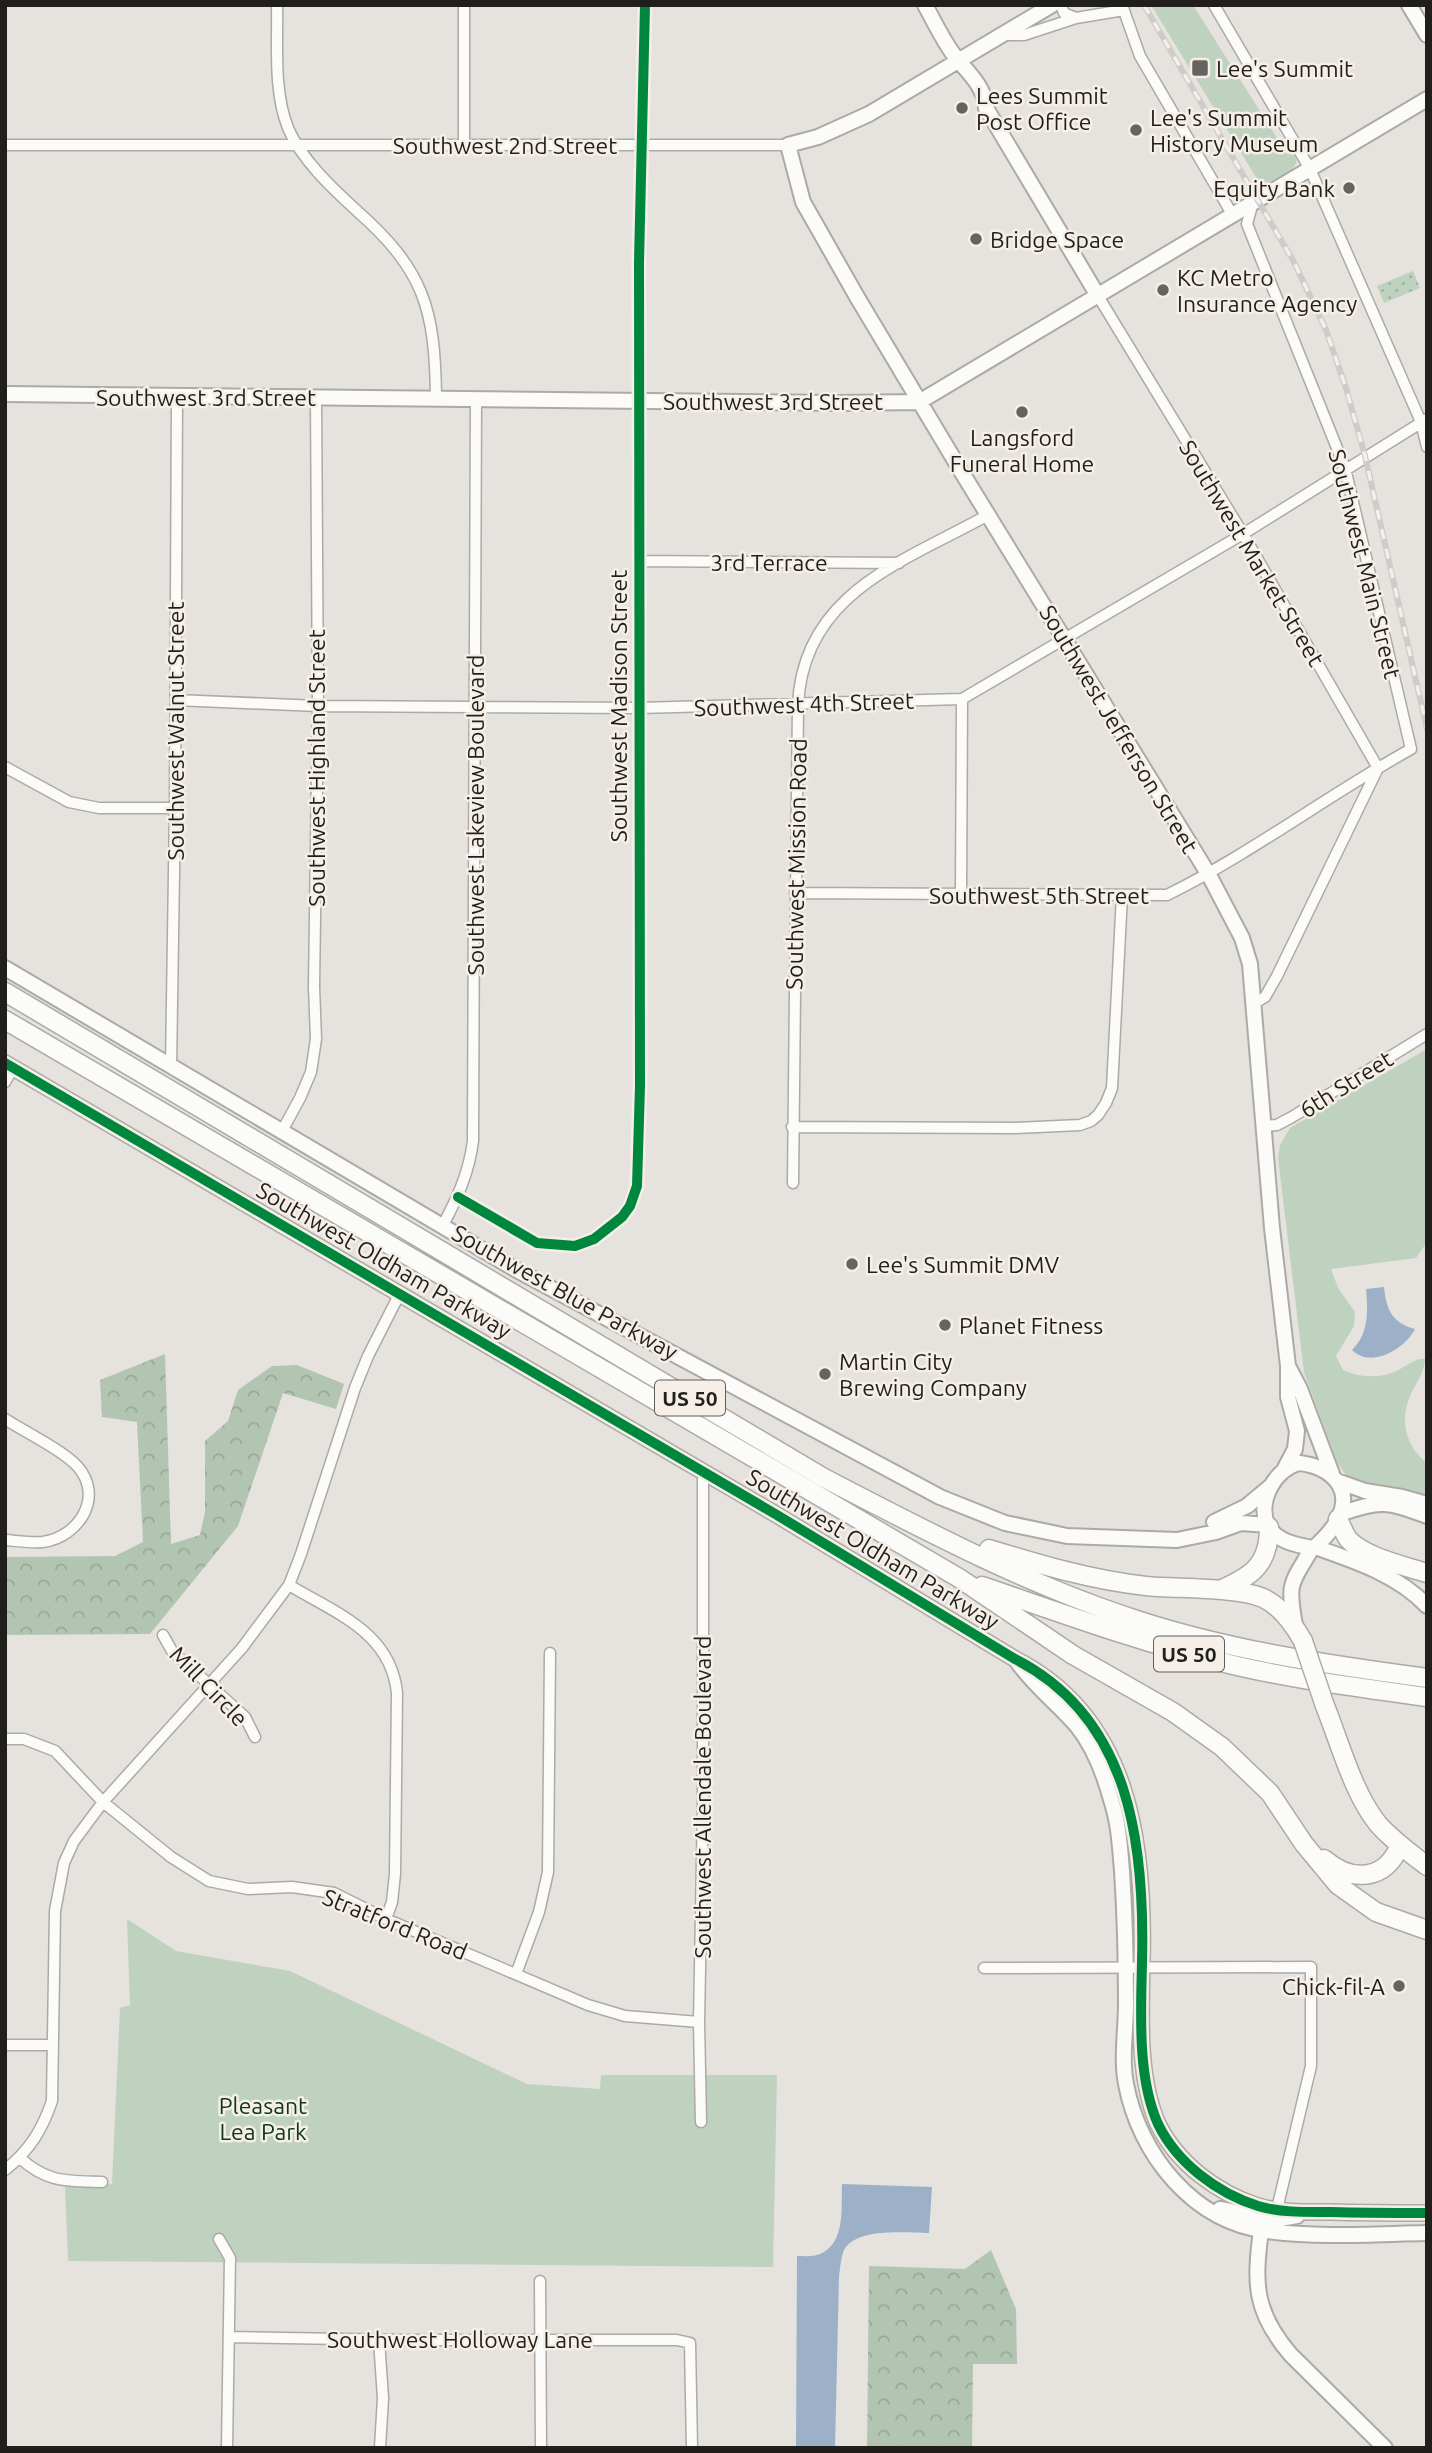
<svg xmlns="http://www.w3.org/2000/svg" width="1432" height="2453" font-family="Ubuntu,sans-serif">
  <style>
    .grass { fill: url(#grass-dots) }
    .forest { fill: url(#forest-crowns) }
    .park { fill: #bfd1bf }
    .water { fill: #9cb1c7 }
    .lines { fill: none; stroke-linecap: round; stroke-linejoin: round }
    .street-casing { stroke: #adaaa6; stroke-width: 13 }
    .secondary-casing { stroke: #adaaa6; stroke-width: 18 }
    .highway-casing { stroke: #adaaa6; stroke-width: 21 }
    .street { stroke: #fbfbfa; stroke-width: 10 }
    .secondary { stroke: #fbfbfa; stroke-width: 14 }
    .highway { stroke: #fbfbfa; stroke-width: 18 }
    .rail-casing { stroke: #cdccca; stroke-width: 6 }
    .rail { stroke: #f6efe8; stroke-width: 3.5; stroke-dasharray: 10; stroke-linecap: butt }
    .highway-bridge-casing { stroke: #adaaa6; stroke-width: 21; stroke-linecap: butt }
    .highway-bridge { stroke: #fbfbfa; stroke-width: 18 }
    .cycleway-casing { stroke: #f6efe8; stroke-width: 15 }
    .cycleway { stroke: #00873e; stroke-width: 10 }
    .poi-dot { fill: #666360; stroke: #f6efe8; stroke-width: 2.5 }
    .labels { text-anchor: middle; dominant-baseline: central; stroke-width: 5; stroke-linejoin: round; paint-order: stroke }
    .shield { fill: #f6efe8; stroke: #615d59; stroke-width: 2 }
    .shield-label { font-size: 21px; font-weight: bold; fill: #211f1c }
    .poi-label { font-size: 23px; fill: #211f1c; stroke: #f6efe8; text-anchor: start }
    .street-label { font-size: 23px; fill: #211f1c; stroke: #f6efe8 }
    .park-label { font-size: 23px; fill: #0b391b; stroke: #f6efe8 }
  </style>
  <defs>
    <pattern id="grass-dots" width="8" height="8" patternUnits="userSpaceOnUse" patternTransform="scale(1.75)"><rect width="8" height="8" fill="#bfd1bf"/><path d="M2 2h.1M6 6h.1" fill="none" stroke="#a4b3a4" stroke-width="1.8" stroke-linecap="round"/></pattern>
    <pattern id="forest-crowns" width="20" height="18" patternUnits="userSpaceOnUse" patternTransform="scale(1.75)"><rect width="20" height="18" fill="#b2c5b2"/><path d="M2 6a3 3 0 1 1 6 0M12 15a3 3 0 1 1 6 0" fill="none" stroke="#99a998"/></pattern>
  </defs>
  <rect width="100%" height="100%" fill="#e6e2de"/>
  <path class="grass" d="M1413 271 1420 288 1384 303 1377 286Z"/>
  <path class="forest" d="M165 1354 171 1544 200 1535 205 1512V1441L228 1421 238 1390 272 1366 297 1365 344 1384 336 1409 283 1393 238 1526 150 1634 5 1635V1557L115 1556 143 1542 137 1422 102 1417 100 1380Z
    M991 2250 1016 2309 1017 2364H973L972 2448H867L869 2266 965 2269Z"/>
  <path class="park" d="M1151 5H1193L1287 154H1296C1301 172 1275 180 1262 187Z
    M1427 1049V1242L1416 1258 1331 1269 1338 1288 1355 1312 1354 1326 1336 1356 1343 1370C1359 1377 1377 1379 1394 1372 1405 1368 1416 1357 1425 1359 1425 1371 1416 1383 1411 1394 1399 1419 1405 1446 1427 1463V1499L1379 1489 1348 1478 1337 1462 1304 1372 1278 1158 1280 1145 1290 1128Z
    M127 1919 176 1951 290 1971 527 2084 600 2089 601 2075H777L773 2267 68 2261 65 2184H112L120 2008 130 2005Z"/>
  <path class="water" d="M1384 1287C1386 1309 1392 1323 1415 1329 1405 1349 1371 1369 1352 1350 1369 1334 1368 1310 1366 1289Z
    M842 2184 932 2187 929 2233C906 2233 857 2227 844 2250 841 2257 840 2269 839 2277L835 2448H796L797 2256C804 2256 814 2257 820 2254 846 2243 841 2207 842 2184Z"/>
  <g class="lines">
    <g class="street-casing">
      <path id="street" d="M277 5C278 44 273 90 288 128 301 159 332 188 356 210 424 270 435 308 436 398
        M1061 5 1064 13 1076 18
        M1122 5 1140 56 1232 214
        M1214 5 1310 169 1421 422 1427 447
        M1005 35H1024L1076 18 1124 10
        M464 144V5
        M5 145H788
        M1098 296 1243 534 1378 768 1277 976 1265 997 1253 1004
        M639 561 899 563
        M176 700 318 706 639 708 962 699 1243 534 1427 419
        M5 767 69 802 99 808H175
        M795 893 1167 895C1252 853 1328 795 1411 749L1345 468 1247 224 1253 202
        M961 894 962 699
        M171 1067 175 808 177 396
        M5 1082 13 1068
        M1263 1126 1277 1125 1292 1117 1427 1034
        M792 1127 1015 1128 1080 1125 1091 1121 1098 1115 1106 1103 1112 1088 1122 895
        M282 1131 300 1098 311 1072 316 1039 314 987 318 706 316 398
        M793 1183 798 705C803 593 903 562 988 515
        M458 1197 537 1243 575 1246 594 1239 622 1217 630 1206 637 1186 640 1086 639 262 645 5
        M443 1225C458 1197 469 1172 473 1141L476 398
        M5 1419C25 1432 64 1451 78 1467 104 1497 79 1537 43 1542 31 1543 18 1541 5 1540
        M289 1585C335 1613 391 1632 397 1693L395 1874 392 1902 386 1919
        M163 1635 172 1651 245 1717 255 1737
        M5 1739H24L55 1751 103 1802 171 1857 209 1881 248 1889 292 1887 334 1893 386 1919 588 2005 625 2016 699 2022
        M984 1968 1311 1967V2066L1277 2209
        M516 1974 539 1912 548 1872 550 1653
        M5 2045H52
        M701 2122 699 2022 703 1805V1472
        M20 2158C47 2183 68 2181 102 2182
        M5 2170C30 2150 42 2130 52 2101L55 1911 64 1863 74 1841 103 1802 242 1648 289 1585 301 1554 355 1388 368 1356 400 1293
        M219 2239 230 2258 227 2448
        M540 2281 541 2448
        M229 2337 405 2340H677L690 2343 692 2448
        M379 2340 383 2398 380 2448"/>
    </g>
    <g class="secondary-casing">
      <path id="secondary" d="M925 5C935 23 944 43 957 59 969 73 985 88 986 108L1098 296
        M1052 5 869 114 818 137 788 145 803 202 857 297 961 471 1209 875 1242 938 1250 964 1272 1228 1288 1366V1397L1297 1431 1295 1449 1285 1468
        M1409 5 1427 35
        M5 394 837 403 919 402 1427 99
        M5 968 515 1269 940 1497 1005 1523 1067 1536 1177 1540 1216 1532 1241 1523 1268 1525
        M5 1063 777 1515 1015 1659C1131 1718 1145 1845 1142 1962 1141 2012 1137 2077 1158 2124 1177 2163 1217 2193 1258 2206 1281 2213 1308 2212 1332 2212 1363 2213 1395 2213 1427 2213
        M1288 1366 1300 1389 1332 1474
        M1300 1463C1331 1467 1355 1489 1337 1521 1332 1531 1323 1539 1315 1547L1312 1548C1296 1545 1276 1541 1268 1526 1256 1502 1276 1467 1300 1463Z
        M1337 1481 1365 1491 1402 1497 1427 1504
        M1340 1514C1381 1500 1386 1501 1427 1516
        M1214 1522 1247 1506 1271 1486
        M1315 1547C1355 1561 1398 1575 1427 1606
        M1295 1625C1287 1581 1291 1585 1312 1548
        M1016 1660C1033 1685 1057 1703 1077 1726 1095 1748 1105 1777 1112 1803 1119 1825 1120 1848 1122 1871 1125 1916 1126 1959 1126 2004 1126 2030 1121 2058 1126 2084 1139 2154 1193 2222 1267 2231 1320 2238 1374 2234 1427 2233
        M1220 2209C1238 2212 1258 2221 1275 2211
        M1297 2216 1274 2220 1261 2230C1254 2284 1254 2312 1291 2355L1385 2448"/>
    </g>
    <g class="highway-casing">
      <path id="highway" d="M5 992 824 1478C924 1530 1032 1587 1140 1621 1233 1651 1330 1665 1427 1678
        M5 1020 959 1578 1073 1655 1173 1712 1222 1747 1270 1793 1304 1844 1338 1885 1376 1912 1427 1930
        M1338 1519C1341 1525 1344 1533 1348 1539 1364 1557 1405 1566 1427 1573
        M989 1549C1041 1565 1092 1580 1146 1586 1176 1589 1239 1587 1263 1598 1281 1606 1294 1625 1303 1641
        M982 1586C1061 1613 1140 1642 1221 1662 1288 1679 1358 1687 1427 1697
        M1220 1590C1252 1576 1269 1565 1269 1527
        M1325 1706C1340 1743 1353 1793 1378 1824 1392 1840 1410 1853 1427 1866
        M1324 1859C1351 1882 1385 1882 1400 1845"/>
    </g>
    <use href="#street" class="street"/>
    <use href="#secondary" class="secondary"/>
    <use href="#highway" class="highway"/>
    <g class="rail-casing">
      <path id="rail" d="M1144 5 1295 264 1326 330 1346 388 1365 456 1427 729"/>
    </g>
    <use href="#rail" class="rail"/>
    <g class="highway-bridge-casing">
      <path id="highway-bridge" d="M1303 1641 1325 1706"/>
    </g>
    <use href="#highway-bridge" class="highway-bridge"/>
    <g class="cycleway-casing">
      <path id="cycleway" d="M5 1063 777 1515 1015 1659C1131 1718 1145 1845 1142 1962 1141 2012 1137 2077 1158 2124 1177 2163 1217 2193 1258 2206 1281 2213 1308 2212 1332 2212 1363 2213 1395 2213 1427 2213
        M458 1197 537 1243 575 1246 594 1239 622 1217 630 1206 637 1186 640 1086 639 262 645 5"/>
    </g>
    <use href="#cycleway" class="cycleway"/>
  </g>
  <g class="poi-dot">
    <rect x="1191" y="59" width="18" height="18" rx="3.5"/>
    <circle cx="962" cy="108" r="7"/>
    <circle cx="1136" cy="130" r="7"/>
    <circle cx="1349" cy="188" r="7"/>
    <circle cx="976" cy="239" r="7"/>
    <circle cx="1163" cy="290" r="7"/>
    <circle cx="1022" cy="412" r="7"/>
    <circle cx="852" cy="1264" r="7"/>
    <circle cx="945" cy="1325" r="7"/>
    <circle cx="825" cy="1374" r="7"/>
    <circle cx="1399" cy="1986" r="7"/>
  </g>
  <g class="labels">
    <g class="shield">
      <rect x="655" y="1380.5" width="70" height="35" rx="5"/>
      <rect x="1154" y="1636.5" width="70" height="35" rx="5"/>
    </g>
    <g class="shield-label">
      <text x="690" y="1398">US 50</text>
      <text x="1189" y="1654">US 50</text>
    </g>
    <g class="poi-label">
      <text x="1216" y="68">Lee's Summit</text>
      <text x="976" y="95">Lees Summit<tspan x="976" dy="26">Post Office</tspan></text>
      <text x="1150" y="117">Lee's Summit<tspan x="1150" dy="26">History Museum</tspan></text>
      <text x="1335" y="188" text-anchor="end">Equity Bank</text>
      <text x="990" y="239">Bridge Space</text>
      <text x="1177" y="277">KC Metro<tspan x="1177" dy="26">Insurance Agency</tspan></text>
      <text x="1022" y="437" text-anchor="middle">Langsford<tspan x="1022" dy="26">Funeral Home</tspan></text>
      <text x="866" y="1264">Lee's Summit DMV</text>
      <text x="959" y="1325">Planet Fitness</text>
      <text x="839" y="1361">Martin City<tspan x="839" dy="26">Brewing Company</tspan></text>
      <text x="1385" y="1986" text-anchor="end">Chick-fil-A</text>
    </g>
    <g class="street-label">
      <text x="505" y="145">Southwest 2nd Street</text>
      <text x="206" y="397">Southwest 3rd Street</text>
      <text x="773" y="401">Southwest 3rd Street</text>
      <text transform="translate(1252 553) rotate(59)">Southwest Market Street</text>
      <text x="769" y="562">3rd Terrace</text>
      <text transform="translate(1365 564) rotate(76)">Southwest Main Street</text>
      <text transform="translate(804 704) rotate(-2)">Southwest 4th Street</text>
      <text transform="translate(618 706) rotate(-90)">Southwest Madison Street</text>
      <text transform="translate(1119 729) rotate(59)">Southwest Jefferson Street</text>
      <text transform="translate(175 731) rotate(-90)">Southwest Walnut Street</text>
      <text transform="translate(316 768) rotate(-90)">Southwest Highland Street</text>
      <text transform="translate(475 815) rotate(-90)">Southwest Lakeview Boulevard</text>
      <text transform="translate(796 864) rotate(-89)">Southwest Mission Road</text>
      <text x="1039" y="895">Southwest 5th Street</text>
      <text transform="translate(1346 1084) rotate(-32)">6th Street</text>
      <text transform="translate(384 1260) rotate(30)">Southwest Oldham Parkway</text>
      <text transform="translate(565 1292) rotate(29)">Southwest Blue Parkway</text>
      <text transform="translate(873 1549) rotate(31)">Southwest Oldham Parkway</text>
      <text transform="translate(209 1686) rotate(46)">Mill Circle</text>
      <text transform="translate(702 1797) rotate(-90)">Southwest Allendale Boulevard</text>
      <text transform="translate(395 1924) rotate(22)">Stratford Road</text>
      <text x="460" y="2339">Southwest Holloway Lane</text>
    </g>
    <g class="park-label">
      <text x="263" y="2105">Pleasant<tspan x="263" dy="26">Lea Park</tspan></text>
    </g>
  </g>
  <rect width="1432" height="2453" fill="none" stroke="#211f1c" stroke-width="14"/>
</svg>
